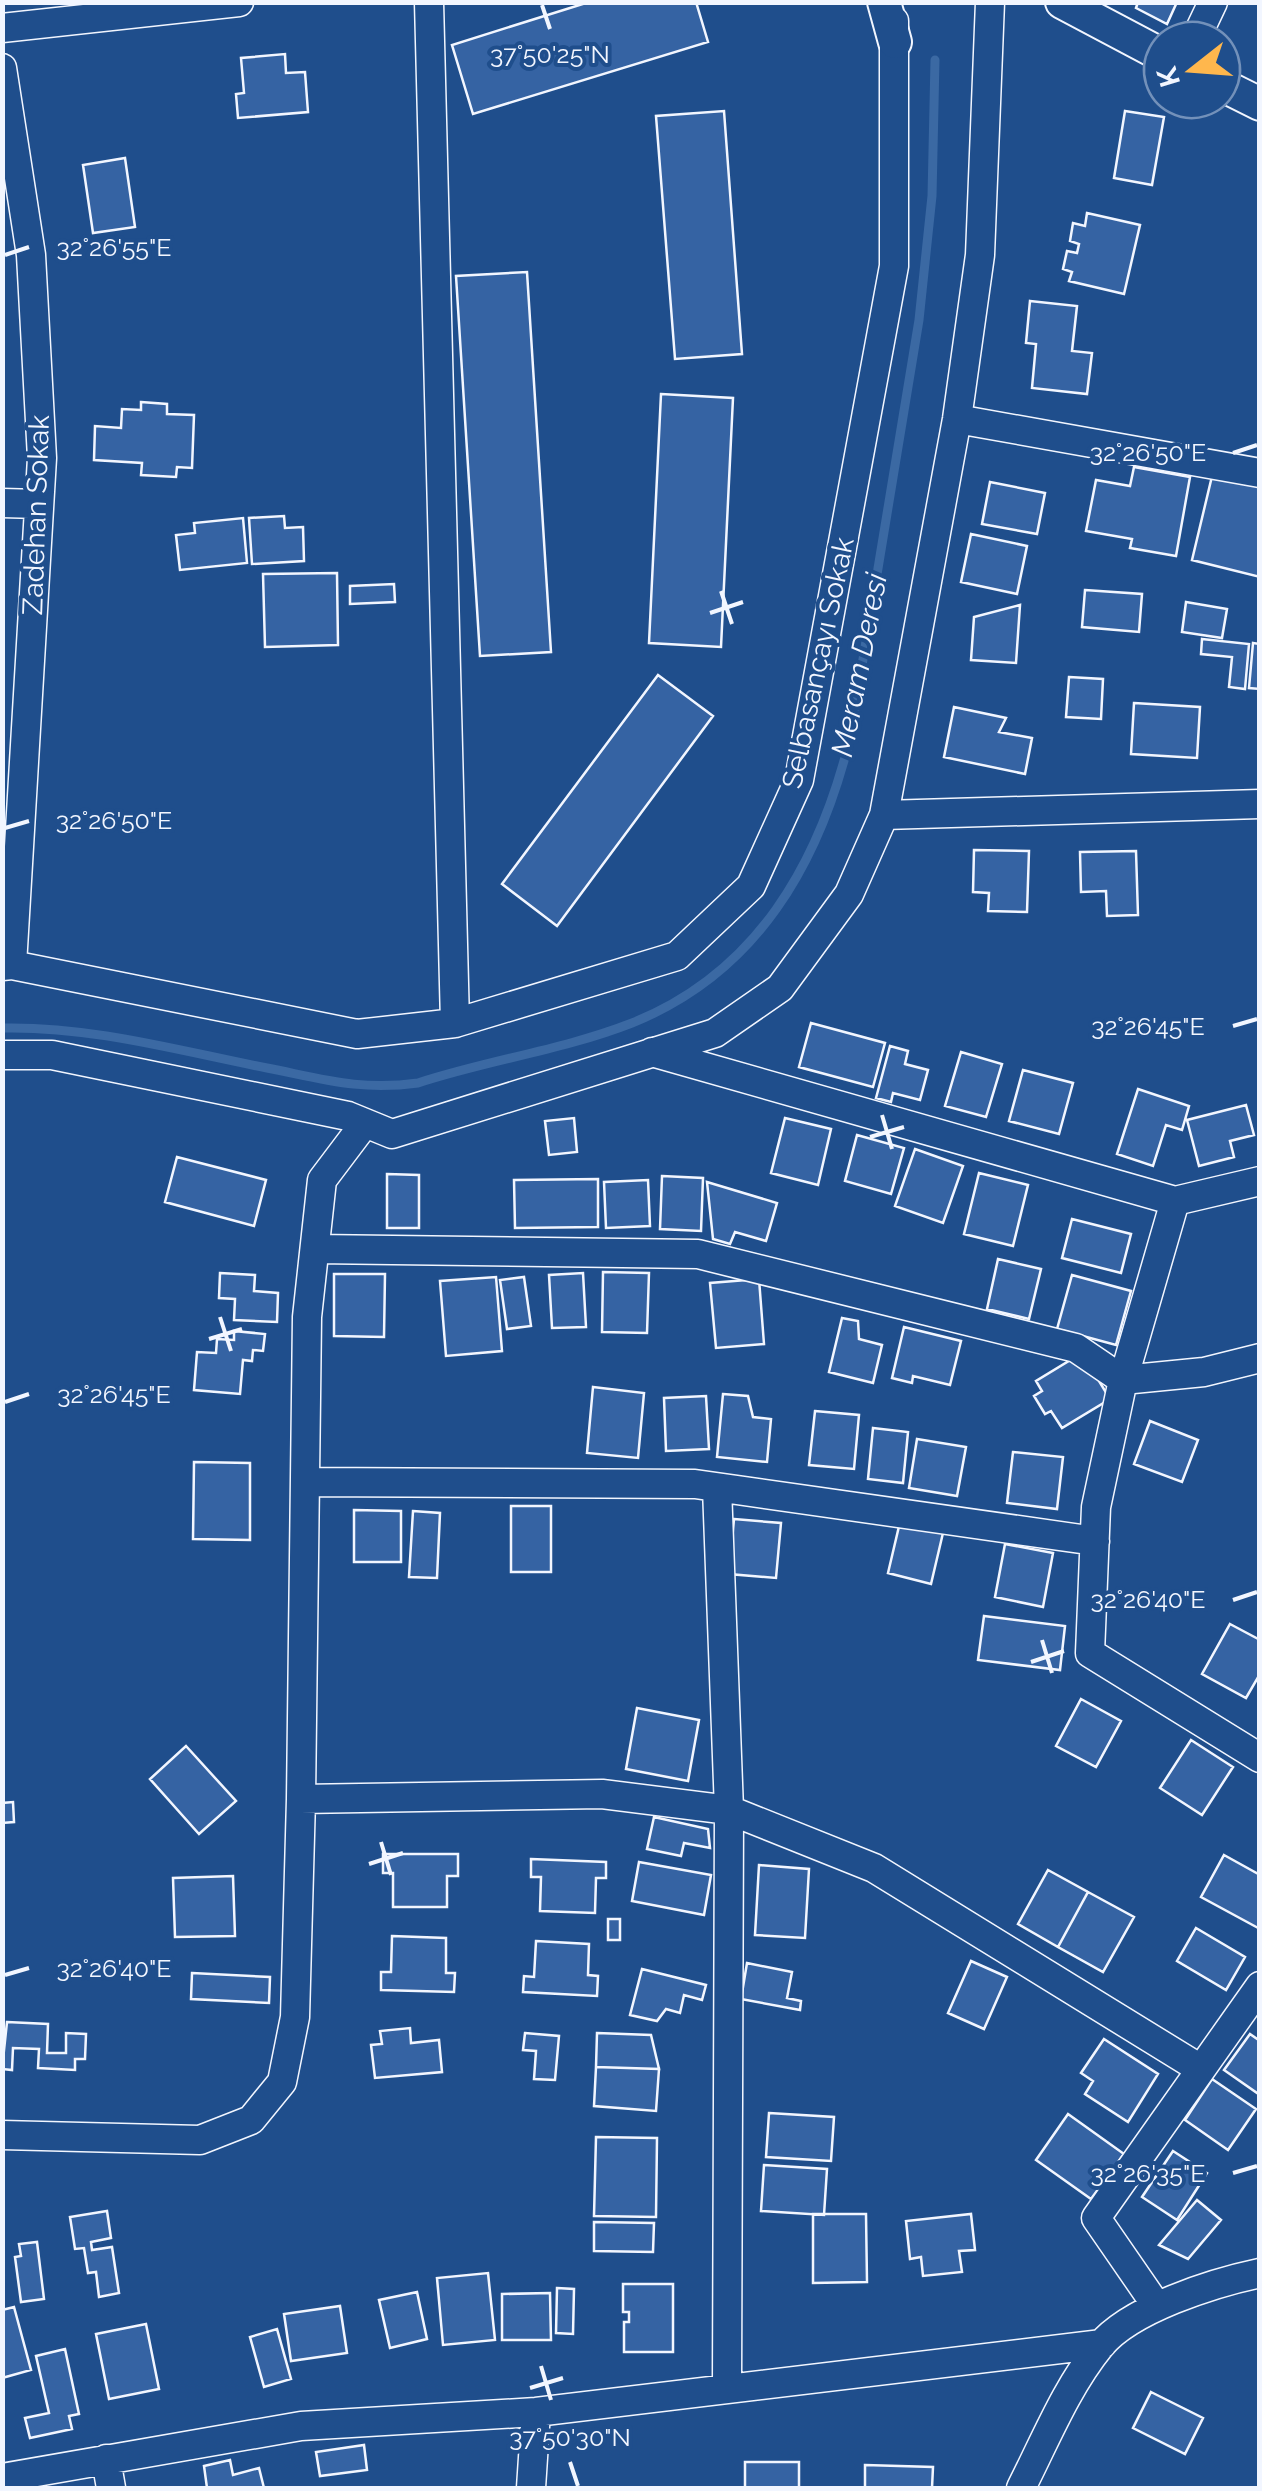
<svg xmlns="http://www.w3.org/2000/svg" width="1262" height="2491" font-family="Raleway,sans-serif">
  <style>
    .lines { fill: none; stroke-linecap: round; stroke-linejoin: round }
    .stream { stroke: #3b69a3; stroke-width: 9 }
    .building { fill: #3563a3; stroke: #f2f6ff; stroke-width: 2.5 }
    .minor-casing { stroke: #f2f6ff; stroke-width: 31 }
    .tertiary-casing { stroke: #f2f6ff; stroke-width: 36 }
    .minor { stroke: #1f4e8c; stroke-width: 28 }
    .tertiary { stroke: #1f4e8c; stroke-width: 32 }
    .ticks { fill: none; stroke: #f2f6ff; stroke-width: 4 }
    .labels { text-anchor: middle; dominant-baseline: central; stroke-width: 8; stroke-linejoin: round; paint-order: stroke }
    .street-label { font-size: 28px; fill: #f2f6ff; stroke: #1f4e8c }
    .water-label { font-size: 30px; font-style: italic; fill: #f2f6ff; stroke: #1f4e8c }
    .ticks-label { font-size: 25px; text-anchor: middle; fill: #f2f6ff; stroke: #1f4e8c; stroke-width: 8; stroke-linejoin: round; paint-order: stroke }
  </style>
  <rect width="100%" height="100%" fill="#1f4e8c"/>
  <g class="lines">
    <path class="stream" d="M2 1028C92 1026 180 1051 267 1068 323 1079 360 1091 418 1083 488 1060 563 1050 632 1023 757 973 819 864 850 738L919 320 932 196 935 60"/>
  </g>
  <path class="building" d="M589 2H696L708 42 473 114 452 45Z
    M1138 2H1177L1167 24 1136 8Z
    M285 54 286 73 305 72 308 112 238 118 236 94 244 93 241 58Z
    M724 111 742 354 675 359 656 116Z
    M1125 111 1164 117 1152 185 1114 178Z
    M125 158 135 227 93 233 83 165Z
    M1087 213 1140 225 1124 294 1069 281 1072 272 1063 269 1067 251 1077 253 1079 244 1070 241 1073 223 1085 226Z
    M527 272 551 652 480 656 456 276Z
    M1030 301 1077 306 1072 351 1092 353 1087 394 1032 388 1036 344 1026 343Z
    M661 394 733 398 721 647 649 643Z
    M141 402 167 404V414L194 415 192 468 177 467 176 477 141 475 142 463 94 460 95 426 121 428 122 409 141 410Z
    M1134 467 1190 477 1176 556 1130 548 1132 539 1086 531 1096 480 1130 486Z
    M1213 472 1260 484V577L1192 560Z
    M990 482 1045 493 1037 534 982 524Z
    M284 516 285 528 303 527 304 561 252 564 249 518Z
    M243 518 247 563 180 570 176 535 195 533 194 523Z
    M971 534 1027 546 1017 594 961 582Z
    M337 573 338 645 265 647 263 574Z
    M394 584 395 602 350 604V586Z
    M1085 590 1142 594 1139 632 1082 627Z
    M1186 602 1227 609 1222 638 1182 632Z
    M1020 605 1016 663 971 660 974 617Z
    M1202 639 1249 644 1245 689 1229 687 1232 657 1201 654Z
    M1253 643 1260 644V689L1249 688Z
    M658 675 713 716 557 926 502 884Z
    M1069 677 1103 679 1101 719 1066 717Z
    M1134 703 1200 707 1197 758 1131 754Z
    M954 707 1006 718 999 732 1032 738 1025 774 944 757Z
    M974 850 1029 851 1027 912 988 911 989 893 973 892Z
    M1136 851 1138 915 1107 916 1106 891 1081 892 1080 852Z
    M811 1023 885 1043 873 1087 799 1067Z
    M890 1046 908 1051 905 1064 928 1070 920 1100 893 1093 891 1102 876 1098Z
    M961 1052 1002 1064 986 1117 945 1106Z
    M1023 1070 1073 1083 1059 1134 1009 1121Z
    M1138 1089 1189 1106 1182 1130 1166 1125 1153 1166 1117 1154Z
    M1246 1105 1254 1135 1230 1141 1234 1157 1199 1166 1187 1120Z
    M574 1118 577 1152 549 1155 545 1121Z
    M785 1118 831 1129 818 1185 771 1173Z
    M857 1135 904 1148 891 1194 845 1181Z
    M915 1149 963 1166 943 1223 895 1206Z
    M177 1157 266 1180 254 1226 165 1202Z
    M979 1173 1028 1185 1013 1246 964 1234Z
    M387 1174 419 1175V1228H387Z
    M662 1176 703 1178 701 1231 660 1229Z
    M598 1179V1227L515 1228 514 1180Z
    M648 1180 650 1226 606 1228 604 1182Z
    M707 1182 777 1203 766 1241 735 1232 730 1244 713 1239Z
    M1072 1219 1131 1234 1121 1273 1062 1258Z
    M998 1259 1041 1269 1029 1319 987 1309Z
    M603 1272 649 1273 647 1333 602 1332Z
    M220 1273 255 1275 254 1291 278 1293 277 1322 234 1320 235 1299 219 1298Z
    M583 1273 586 1327 552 1328 549 1275Z
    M334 1274H385L384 1337 334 1336Z
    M1072 1275 1131 1291 1116 1345 1057 1329Z
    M496 1277 502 1351 446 1356 440 1281Z
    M524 1277 531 1326 507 1329 500 1280Z
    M759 1279 764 1344 716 1348 710 1283Z
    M842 1318 858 1321 859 1339 882 1345 873 1383 829 1372Z
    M904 1327 961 1341 950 1385 913 1376 912 1383 892 1378Z
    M234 1331 265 1334 263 1351 253 1350 252 1361 243 1360 240 1394 194 1390 197 1352 216 1353 217 1339 234 1340Z
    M1082 1353 1110 1399 1062 1428 1051 1411 1045 1414 1034 1396 1042 1391 1036 1381Z
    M593 1387 644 1393 638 1458 587 1453Z
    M723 1394 748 1396 753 1417 771 1419 767 1462 717 1457Z
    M706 1396 709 1449 666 1451 664 1398Z
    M815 1411 859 1415 854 1469 809 1465Z
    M1150 1421 1198 1440 1182 1482 1134 1464Z
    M873 1428 908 1432 903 1483 868 1479Z
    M917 1439 966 1447 957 1496 909 1488Z
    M1013 1452 1063 1457 1057 1509 1007 1503Z
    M194 1462 250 1463V1540L193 1539Z
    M511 1506H551V1572H511Z
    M354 1510 401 1511V1562H354Z
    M413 1511 440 1513 437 1578 409 1577Z
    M734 1519 781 1523 776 1578 729 1574Z
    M900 1522 943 1533 931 1584 888 1573Z
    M1005 1544 1053 1553 1043 1607 995 1597Z
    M984 1616 1065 1626 1060 1670 978 1660Z
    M1230 1624 1260 1640V1674L1246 1698 1202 1674Z
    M1081 1699 1121 1721 1096 1767 1056 1746Z
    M637 1708 699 1720 688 1781 626 1769Z
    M1191 1740 1233 1767 1202 1815 1160 1788Z
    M186 1746 236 1801 199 1834 150 1779Z
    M13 1802 14 1822 2 1823V1803Z
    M654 1817 708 1829 710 1848 684 1843 681 1856 647 1849Z
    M383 1854H458V1876H447V1907H393V1873H383Z
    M1224 1855 1260 1875V1929L1201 1897Z
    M531 1859 606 1862V1878H596L595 1913 540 1911 541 1877H531Z
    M639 1862 711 1875 704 1915 632 1901Z
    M759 1865 809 1869 805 1938 755 1935Z
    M1048 1870 1088 1892 1058 1947 1018 1924Z
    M233 1876 235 1936 175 1937 173 1878Z
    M1088 1892 1134 1917 1103 1972 1058 1947Z
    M608 1919H620V1940H608Z
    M1196 1928 1245 1957 1226 1990 1177 1961Z
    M392 1936 446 1938V1973H455L454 1992 381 1990V1972H391Z
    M536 1941 589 1944 588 1975 598 1976 597 1996 523 1992 524 1976 534 1977Z
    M971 1961 1007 1977 984 2029 948 2013Z
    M747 1963 792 1972 787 1998 801 2001 800 2010 741 1999Z
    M642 1969 706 1985 702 2000 684 1995 680 2013 666 2009 657 2021 630 2015Z
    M192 1973 270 1977 269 2003 191 1999Z
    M7 2022 48 2024 47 2053H66V2033L86 2034 85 2059H75V2070L38 2068 39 2049 13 2048 12 2070 2 2069Z
    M410 2028 411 2043 439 2040 442 2072 375 2078 371 2045 382 2044 380 2031Z
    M525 2033 559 2036 555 2080 534 2079 536 2051 523 2050Z
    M597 2033 651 2035 659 2069 596 2067Z
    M1250 2034 1260 2041V2095L1224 2070Z
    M1104 2039 1158 2074 1128 2122 1085 2094 1093 2081 1081 2073Z
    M596 2067 659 2069 656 2111 594 2106Z
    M1212 2079 1256 2109 1228 2150 1185 2120Z
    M769 2113 834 2117 831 2161 766 2157Z
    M1068 2114 1124 2154 1091 2199 1036 2160Z
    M596 2137 657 2138 656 2217 594 2216Z
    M1173 2151 1207 2173 1177 2220 1142 2197Z
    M764 2165 827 2169 824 2215 761 2211Z
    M1197 2200 1221 2220 1188 2259 1159 2245Z
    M107 2211 111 2238 91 2242 92 2250 112 2247 119 2293 99 2297 96 2272 88 2273 84 2248 75 2249 70 2217Z
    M813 2214H866L867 2282 813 2283Z
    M971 2214 975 2250 959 2251 962 2272 923 2276 921 2257 910 2259 906 2221Z
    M594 2222 654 2223 653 2252 594 2251Z
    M37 2242 44 2299 21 2302 15 2257 21 2256 19 2244Z
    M488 2273 495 2340 443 2345 437 2278Z
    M623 2284H673V2352H624V2322H629V2312H623Z
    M557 2288 574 2289 573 2334 556 2333Z
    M417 2292 427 2339 390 2348 379 2300Z
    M550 2293 551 2340H502V2294Z
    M340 2306 347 2353 291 2361 284 2314Z
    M14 2307 31 2370 2 2378V2310Z
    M146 2324 159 2389 109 2399 96 2334Z
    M277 2329 291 2379 264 2387 250 2337Z
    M65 2349 79 2414 69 2416 72 2429 30 2438 25 2418 49 2413 36 2356Z
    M1151 2392 1203 2418 1185 2454 1133 2428Z
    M364 2445 367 2470 320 2476 316 2452Z
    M230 2460 233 2475 259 2468 264 2488H207L204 2466Z
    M745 2462H799V2488H745Z
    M865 2465 933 2467 932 2488H865Z"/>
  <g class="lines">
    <g class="minor-casing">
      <path id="minor" d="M429 2 455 1023
        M2 28 239 2
        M1195 40 1213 2
        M2 68 31 255 42 458 12 965
        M957 419 1260 473
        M2 503 39 504
        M884 815 1260 804
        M2 966 12 965 357 1034 455 1023 677 956 751 886 799 780 894 266V21
        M652 1052 1175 1201 1260 1181
        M2 1055H52L348 1116 392 1134 715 1033 780 988 849 894 884 815 957 419 980 255 990 2
        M1175 1201 1123 1380 1096 1507 1090 1653 1260 1758
        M315 1249 698 1254 1076 1348 1123 1380 1204 1372 1260 1358
        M305 1482 695 1484 1095 1541
        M717 1488 729 1810 727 2387
        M301 1799 602 1794 729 1810 874 1868 1199 2068
        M2 2135 200 2140 251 2120 282 2082 295 2017 301 1799 307 1317 322 1180 365 1123
        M1156 2305 1096 2218 1260 1986
        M106 2459 111 2488
        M2 2478 301 2426 536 2412 1102 2344
        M531 2488 536 2412
        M1021 2488C1045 2441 1066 2388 1100 2346 1130 2309 1213 2283 1260 2273"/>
    </g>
    <g class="tertiary-casing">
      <path id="tertiary" d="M884 2 895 42
        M1062 2 1162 55
        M1222 85 1260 104"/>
    </g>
    <use href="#minor" class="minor"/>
    <use href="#tertiary" class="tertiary"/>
  </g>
  <path class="ticks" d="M542 5 550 29M5 255 29 247M1233 453 1257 445M721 591 732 624M710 613 743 602M5 828 29 821M1233 1026 1257 1019M882 1115 892 1149M870 1137 904 1127M220 1317 231 1351M209 1339 242 1329M5 1402 29 1394M1233 1600 1257 1592M1042 1640 1052 1673M1031 1662 1064 1651M381 1842 391 1875M369 1864 403 1853M5 1975 29 1968M1233 2173 1257 2166M541 2366 551 2400M530 2388 563 2378M570 2462 578 2486"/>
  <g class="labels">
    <g class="street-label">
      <text transform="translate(36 515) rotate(-88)">Zadehan Sokak</text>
      <text transform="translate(818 663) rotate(-78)">Selbasançayı Sokak</text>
    </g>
    <g class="water-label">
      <text transform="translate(859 665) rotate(-79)">Meram Deresi</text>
    </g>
  </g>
  <g class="ticks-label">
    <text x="550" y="63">37°50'25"N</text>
    <text x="114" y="256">32°26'55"E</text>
    <text x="1148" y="461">32°26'50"E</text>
    <text x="114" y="829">32°26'50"E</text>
    <text x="1148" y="1035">32°26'45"E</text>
    <text x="114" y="1403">32°26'45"E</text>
    <text x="1148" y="1608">32°26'40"E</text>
    <text x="114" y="1977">32°26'40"E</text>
    <text x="1148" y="2182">32°26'35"E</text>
    <text x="570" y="2446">37°50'30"N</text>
  </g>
  <rect width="1262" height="2491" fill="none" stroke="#f2f6ff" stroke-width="10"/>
  <g transform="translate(1192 70) rotate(253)"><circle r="48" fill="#1f4e8c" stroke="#7391ba" stroke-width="2.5"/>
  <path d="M0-8L18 38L0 25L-18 38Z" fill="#ffb74d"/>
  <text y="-15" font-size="28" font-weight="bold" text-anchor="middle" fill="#f2f6ff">K</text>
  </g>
</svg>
